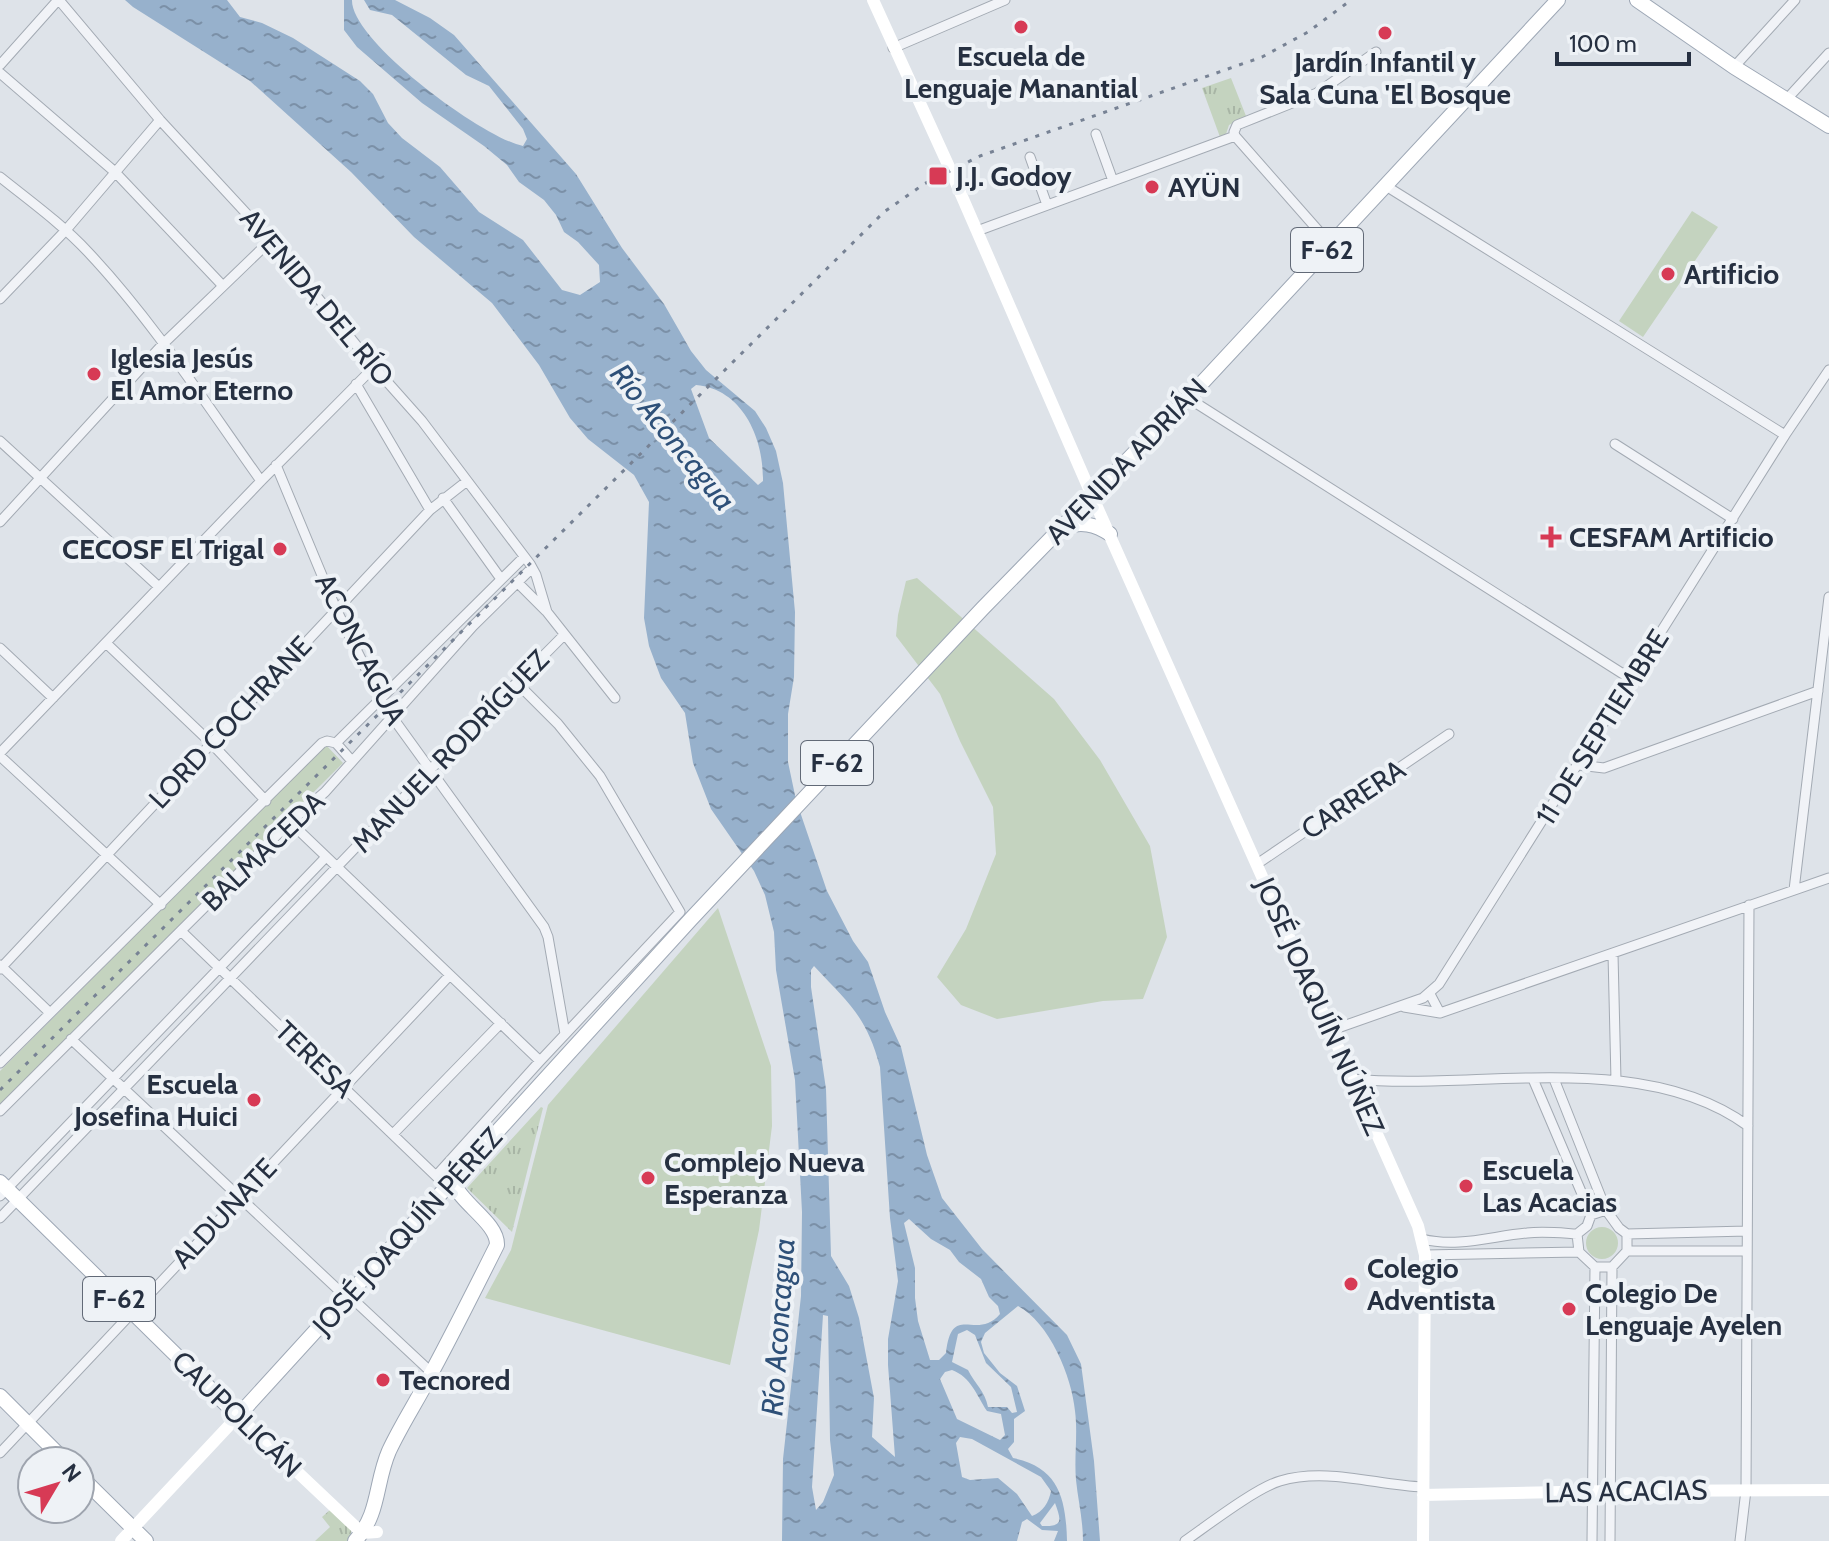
<svg xmlns="http://www.w3.org/2000/svg" width="1829" height="1541" font-family="Cabin,sans-serif">
  <style>
    .grass { fill: #c4d3bf }
    .park { fill: url(#park-tufts) }
    .water { fill: url(#water-ripples); fill-rule: evenodd }
    .lines { fill: none; stroke-linecap: round; stroke-linejoin: round }
    .street-casing { stroke: #a3aab3; stroke-width: 11 }
    .primary-casing { stroke: #9da7b5; stroke-width: 16 }
    .street { stroke: #f1f3f7; stroke-width: 9 }
    .secondary { stroke: #fff; stroke-width: 12 }
    .primary { stroke: #fff; stroke-width: 14 }
    .rail { stroke: #778294; stroke-width: 3; stroke-dasharray: 4 8; stroke-linecap: butt }
    .poi-dot { fill: #d73a55; stroke: #eef2f6; stroke-width: 3 }
    .labels { text-anchor: middle; dominant-baseline: central; stroke-width: 8; stroke-linejoin: round; paint-order: stroke }
    .shield { fill: #eef2f6; stroke: #626a77; stroke-width: 2 }
    .shield-label { font-size: 26px; font-weight: bold; fill: #263041 }
    .poi-label { font-size: 28px; font-weight: bold; fill: #263041; stroke: #eef2f6; text-anchor: start }
    .street-label { font-size: 28px; fill: #263041; stroke: #eef2f6 }
    .water-label { font-size: 30px; font-style: italic; fill: #2e5078; stroke: #eef2f6 }
  </style>
  <defs>
    <pattern id="park-tufts" width="24" height="20" patternUnits="userSpaceOnUse" patternTransform="scale(2)"><rect width="24" height="20" fill="#c4d3bf"/><path d="M3 7l-1-3M5 7V3M7 7l1-3M15 17l-1-3M17 17v-4M19 17l1-3" fill="none" stroke="#a8b5a5"/></pattern>
    <pattern id="water-ripples" width="26" height="14" patternUnits="userSpaceOnUse" patternTransform="scale(2)"><rect width="26" height="14" fill="#97b1cc"/><path d="M2 4q2-2 4 0t4 0M15 11q2-2 4 0t4 0" fill="none" stroke="#7b90a7"/></pattern>
  </defs>
  <rect width="100%" height="100%" fill="#dee3e9"/>
  <path class="grass" d="M1692 211 1718 227 1643 337 1619 321Z
    M917 578 1054 699 1100 760 1150 846 1167 937 1143 999 1103 1001 997 1019 961 1005 937 977 966 929 996 854 993 807 960 741 940 694 896 636 898 615 906 581Z
    M326 745 343 763 0 1105V1071Z
    M718 908 771 1066 772 1126 759 1230 730 1365 485 1298 511 1250 548 1105Z
    M1586 1243a16 16 0 1 1 32 0a16 16 0 1 1-32 0Z"/>
  <path class="park" d="M1231 78 1246 116 1229 125 1226 134 1220 137 1202 88Z
    M541 1107 543 1108 512 1232 467 1188Z
    M331 1509 352 1528 350 1537 347 1541H315L330 1527 322 1517Z"/>
  <path class="water" d="M125 0H227L240 17 262 23 293 38 360 81 373 94 388 123 402 138 440 167 479 212 523 240 562 290 580 295 600 282 599 265 578 242 564 232 556 215 544 200 519 182 507 165 484 146 422 103 357 47 344 30V0H352C351 41 483 138 523 146L527 139 523 129 489 86 466 75 392 15 370 10 364 0H395L430 18 454 35 576 174 622 248 664 304 691 351 706 370 755 411 766 428 776 451 783 483 795 612 794 677 788 714V762L796 800 827 891 853 941 868 962 885 1012 901 1047 927 1155 942 1198 982 1249 1067 1335 1081 1364 1094 1461 1100 1541H1083C1083 1520 1078 1500 1076 1480 1074 1457 1078 1434 1075 1411 1072 1377 1049 1322 1018 1306L985 1333 981 1342 984 1353 1000 1373 1017 1386 1025 1411 1014 1419V1442L1008 1449 1013 1458C1059 1467 1066 1499 1067 1541H1054L1058 1531 1042 1530 1027 1519 1022 1522 1017 1541H782L783 1459 801 1296 802 1212 795 1080 776 970 774 932 765 895 754 871 711 809 693 763 685 713 661 678 649 646 644 618 649 502 634 475 588 439 570 418 539 365 492 303 414 237 351 172 250 81 133 7ZM696 385C743 389 764 439 763 481L758 485 709 438 691 389ZM814 966C849 1004 866 1015 880 1067L890 1218 898 1281 888 1339V1365L895 1457 872 1437 874 1398 859 1318 849 1286 831 1256 826 1089 811 987V970ZM909 1219 931 1239 950 1250 959 1262 981 1279 989 1297 998 1306 1000 1314C976 1342 952 1301 946 1353L939 1360H930L918 1321 915 1298V1268L904 1223ZM823 1315 828 1316 830 1440 834 1475 823 1502 816 1510 812 1487ZM967 1330 975 1335 986 1363 1011 1387 1017 1412 1012 1413 1007 1407H988C985 1391 975 1384 968 1370L952 1362 958 1334ZM952 1370C971 1377 977 1396 987 1411L1001 1414 1005 1435 1000 1440 957 1419 940 1379 945 1372ZM960 1437 972 1439 1041 1477 1051 1491C1049 1502 1043 1512 1032 1516L1017 1494 998 1478 970 1480 962 1477 956 1443ZM1055 1503C1061 1520 1064 1527 1042 1526L1040 1523Z"/>
  <g class="lines">
    <g class="street-casing">
      <path id="street" d="M59 0 160 120 271 240 374 367 422 421 530 564 536 575 547 612 615 698
        M893 48 1005 0
        M0 65 58 0
        M1734 67 1795 0
        M0 73 115 172 223 286
        M1786 100 1829 53
        M1096 134 1113 181
        M1235 136 1234 132 1237 125 1317 93 1376 52
        M1235 136 1331 245
        M1030 157 1047 205
        M0 177C30 201 62 224 88 252 153 321 206 404 261 481
        M1386 186 1785 435
        M977 231 1235 136
        M0 299 66 230 160 120
        M356 384 430 510
        M1188 398 1631 679
        M0 441 159 587
        M1615 444 1733 519
        M276 465 336 609 385 707 544 927 548 937 565 1034
        M443 498 501 579
        M0 522 163 344 271 240
        M517 582 546 611
        M106 643 211 743 266 801
        M0 648 53 698
        M336 743 524 557
        M336 743 351 760
        M0 753 261 481 374 367
        M0 756 161 905
        M1579 765 1604 768 1818 691
        M290 822 540 1061
        M1257 864 1449 734
        M1794 890 1829 597
        M181 931 438 1178
        M1613 954 1616 1080
        M0 965 49 1012
        M0 969 430 510 467 481
        M1430 994 1440 1013
        M1404 1007 1440 1013 1829 878
        M1332 1030 1423 998 1439 984 1785 435 1829 370
        M71 1039 347 1298 357 1303 432 1373
        M0 1063 322 743 327 741 336 743
        M1353 1079C1476 1091 1642 1048 1748 1126
        M1533 1079 1591 1215
        M1554 1079 1606 1210 1619 1228 1627 1234V1251L1612 1267H1595L1579 1252 1577 1234 1587 1226 1591 1215 1606 1210
        M0 1111 290 822 325 792 473 626 532 568
        M393 1134 501 1023
        M436 1176 540 1061 680 912 600 776 558 724 517 683
        M0 1196 326 857
        M0 1218 430 770 564 635
        M1627 1234 1747 1231
        M1422 1239C1458 1248 1492 1236 1527 1233 1544 1231 1561 1233 1577 1234
        M1627 1251H1747
        M1425 1255 1579 1252
        M0 1453 450 975
        M1185 1541C1208 1525 1256 1488 1280 1481 1326 1467 1376 1485 1423 1487
        M1592 1541 1595 1267
        M1610 1541 1612 1267
        M1740 1541 1746 1490 1749 905"/>
    </g>
    <g class="primary-casing">
      <path id="primary" d="M1637 0 1734 67 1829 126
        M1064 527C1081 521 1095 524 1110 534
        M0 1182 238 1416 691 919 983 608 1188 398 1558 0
        M0 1396 65 1461
        M80 1476 146 1541
        M355 1541C380 1514 375 1483 389 1451 402 1423 419 1398 433 1370 455 1329 476 1287 497 1245 498 1223 461 1204 453 1182"/>
    </g>
    <use href="#street" class="street"/>
    <path class="secondary" d="M873 0 950 169 1093 498 1418 1226 1425 1255 1423 1541
      M1423 1495 1610 1491 1829 1490
      M121 1541 238 1416 362 1533 377 1532"/>
    <use href="#primary" class="primary"/>
    <path class="rail" d="M0 1090 884 212 924 184 980 156 1262 57 1308 32 1351 0"/>
  </g>
  <g class="poi-dot">
    <circle cx="1021" cy="27" r="8"/>
    <circle cx="1385" cy="33" r="8"/>
    <rect x="928" y="166" width="20" height="20" rx="4"/>
    <circle cx="1152" cy="187" r="8"/>
    <circle cx="1668" cy="274" r="8"/>
    <circle cx="94" cy="374" r="8"/>
    <path d="M1547 525h8v8h8v8h-8v8h-8v-8h-8v-8h8z"/>
    <circle cx="280" cy="549" r="8"/>
    <circle cx="254" cy="1100" r="8"/>
    <circle cx="648" cy="1178" r="8"/>
    <circle cx="1466" cy="1186" r="8"/>
    <circle cx="1351" cy="1284" r="8"/>
    <circle cx="1569" cy="1309" r="8"/>
    <circle cx="383" cy="1380" r="8"/>
  </g>
  <g class="labels">
    <g class="shield">
      <rect x="1291" y="228" width="72" height="44" rx="6"/>
      <rect x="801" y="741" width="72" height="44" rx="6"/>
      <rect x="83" y="1277" width="72" height="44" rx="6"/>
    </g>
    <g class="shield-label">
      <text x="1327" y="250">F-62</text>
      <text x="837" y="763">F-62</text>
      <text x="119" y="1299">F-62</text>
    </g>
    <g class="poi-label">
      <text x="1021" y="56" text-anchor="middle">Escuela de<tspan x="1021" dy="32">Lenguaje Manantial</tspan></text>
      <text x="1385" y="62" text-anchor="middle">Jardín Infantil y<tspan x="1385" dy="32">Sala Cuna 'El Bosque</tspan></text>
      <text x="956" y="176">J.J. Godoy</text>
      <text x="1168" y="187">AYÜN</text>
      <text x="1684" y="274">Artificio</text>
      <text x="110" y="358">Iglesia Jesús<tspan x="110" dy="32">El Amor Eterno</tspan></text>
      <text x="1569" y="537">CESFAM Artificio</text>
      <text x="264" y="549" text-anchor="end">CECOSF El Trigal</text>
      <text x="238" y="1084" text-anchor="end">Escuela<tspan x="238" dy="32">Josefina Huici</tspan></text>
      <text x="664" y="1162">Complejo Nueva<tspan x="664" dy="32">Esperanza</tspan></text>
      <text x="1482" y="1170">Escuela<tspan x="1482" dy="32">Las Acacias</tspan></text>
      <text x="1367" y="1268">Colegio<tspan x="1367" dy="32">Adventista</tspan></text>
      <text x="1585" y="1293">Colegio De<tspan x="1585" dy="32">Lenguaje Ayelen</tspan></text>
      <text x="399" y="1380">Tecnored</text>
    </g>
    <g class="street-label">
      <text transform="translate(317 297) rotate(50)">AVENIDA DEL RÍO</text>
      <text transform="translate(1126 461) rotate(-46)">AVENIDA ADRIÁN</text>
      <text transform="translate(361 649) rotate(63)">ACONCAGUA</text>
      <text transform="translate(230 722) rotate(-47)">LORD COCHRANE</text>
      <text transform="translate(1602 727) rotate(-58)">11 DE SEPTIEMBRE</text>
      <text transform="translate(450 751) rotate(-46)">MANUEL RODRÍGUEZ</text>
      <text transform="translate(1353 799) rotate(-34)">CARRERA</text>
      <text transform="translate(263 851) rotate(-44)">BALMACEDA</text>
      <text transform="translate(1320 1006) rotate(66)">JOSÉ JOAQUÍN NÚÑEZ</text>
      <text transform="translate(315 1059) rotate(44)">TERESA</text>
      <text transform="translate(224 1213) rotate(-47)">ALDUNATE</text>
      <text transform="translate(407 1231) rotate(-48)">JOSÉ JOAQUÍN PÉREZ</text>
      <text transform="translate(237 1414) rotate(44)">CAUPOLICÁN</text>
      <text transform="translate(1626 1491) rotate(-1)">LAS ACACIAS</text>
    </g>
    <g class="water-label">
      <text transform="translate(673 437) rotate(51)">Río Aconcagua</text>
      <text transform="translate(778 1327) rotate(-86)">Río Aconcagua</text>
    </g>
  </g>
  <g transform="translate(56 1485) rotate(52)"><circle r="38" fill="#eef2f6" stroke="#9ea4ae" stroke-width="2"/>
  <path d="M0-6L14 30L0 20L-14 30Z" fill="#d73a55"/>
  <text y="-12" font-size="22" font-weight="bold" text-anchor="middle" fill="#263041">N</text>
  </g>
  <path d="M1557 52v12h132v-12" fill="none" stroke="#263041" stroke-width="4"/>
  <text x="1569" y="52" font-size="24" fill="#263041" stroke="#eef2f6" stroke-width="6" paint-order="stroke">100 m</text>
</svg>
